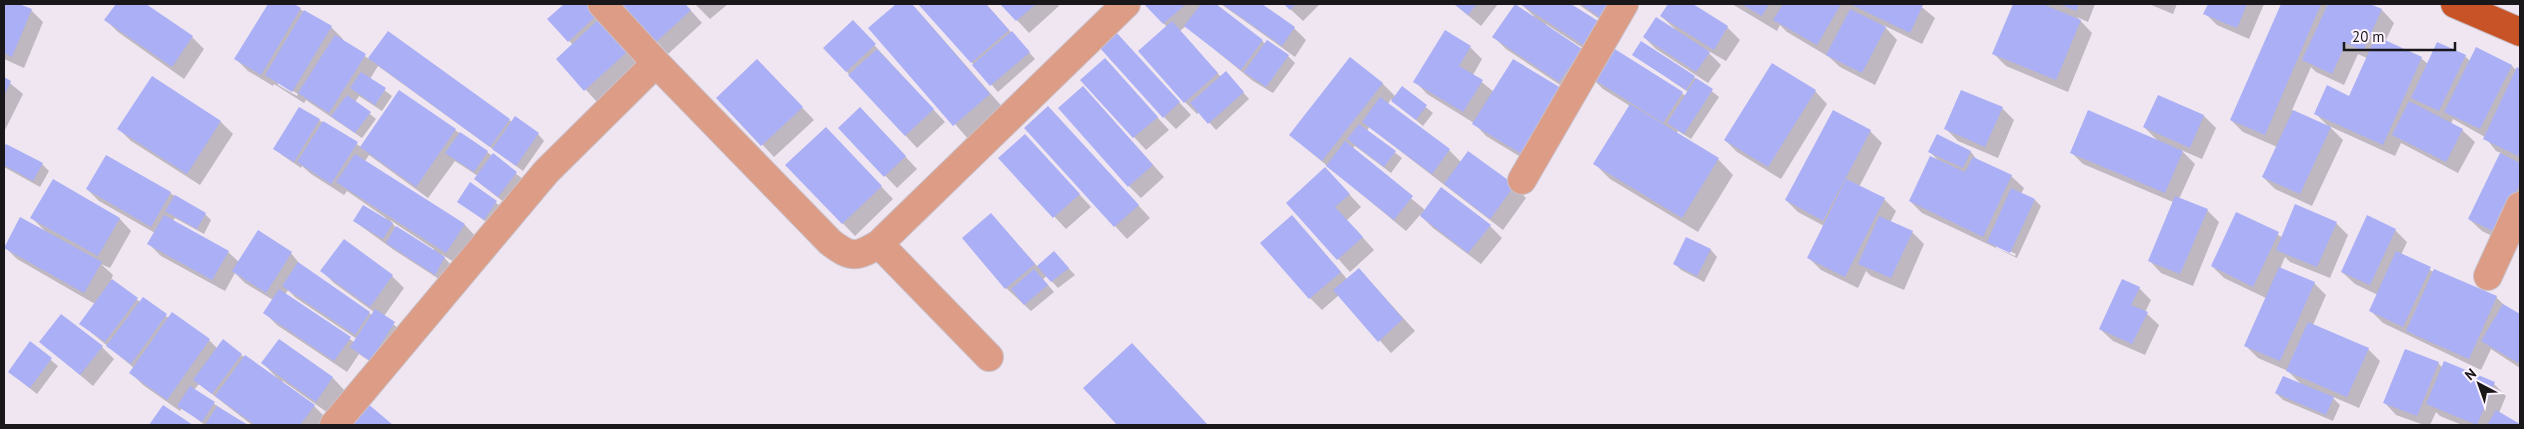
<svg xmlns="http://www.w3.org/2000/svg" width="2524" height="429" font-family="'PT Sans',sans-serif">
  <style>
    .shadow { fill: #0003; fill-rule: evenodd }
    .building { fill: #aaaff6 }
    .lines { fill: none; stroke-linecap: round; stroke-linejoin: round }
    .minor-casing { stroke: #c9c1ca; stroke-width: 30 }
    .major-casing { stroke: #c9c1ca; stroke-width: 30 }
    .minor { stroke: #dd9c86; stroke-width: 28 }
    .major { stroke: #c85327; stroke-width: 28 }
  </style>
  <rect width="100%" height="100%" fill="#efe6f1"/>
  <path class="shadow" d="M4 4H15L31 10 43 22 24 68 4 59Z
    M117 4H144L192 37 204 49 184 79 118 32 106 20Z
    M269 4H291L331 27 343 39 342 41 369 59 388 33 512 122 538 134 544 141 523 171 378 66 370 79 392 96 382 111 359 96 355 102 376 119 362 138 306 100 304 103 274 84 273 86 248 71 236 59ZM278 82 298 94 297 96 278 85Z
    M566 4H585L639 63 597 102 558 59 573 45 549 19Z
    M623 4H685L702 23 668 54Z
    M695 4H728L710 19Z
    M898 4H911L920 13 1005 110 970 141 870 28Z
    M920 4H986L1035 59 998 92Z
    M1002 4H1057L1059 6 1029 33Z
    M1146 4H1214L1266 44 1288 56 1295 63 1273 93 1253 81 1186 26 1180 31 1221 77 1232 80 1249 99 1216 130 1200 112 1197 114 1185 102 1140 51 1167 27Z
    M1221 4H1260L1294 28 1306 40 1295 57Z
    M1285 4H1320L1303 21Z
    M1454 4H1498L1481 26Z
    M1521 4H1569L1597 22 1595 56 1546 24 1545 26 1581 50 1593 62 1572 93 1506 49 1494 37 1534 16Z
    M1578 4H1634L1615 30Z
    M1669 4H1691L1727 27 1740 40 1726 61 1705 49 1721 65 1708 83 1656 49 1644 37 1675 29 1661 16Z
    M1732 4H1918L1935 18 1922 44 1883 25 1897 40 1875 85 1840 67 1829 57 1787 32 1780 25 1777 31Z
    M2015 4H2095L2088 22 2077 17 2092 33 2068 92 2006 66 1994 54Z
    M2149 4H2177L2173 14Z
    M2209 4H2264L2249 39 2217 25 2205 13Z
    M2282 4H2325L2328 6 2329 4H2366L2382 10 2394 23 2385 42 2422 59 2428 64 2465 56 2470 61 2512 66 2516 70 2517 68 2520 70V221L2509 244 2482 231 2469 219 2501 153 2496 151 2485 137 2453 119 2451 124 2462 130 2475 142 2458 173 2401 143 2395 156 2329 126 2343 140 2312 206 2275 189 2263 177 2277 147 2243 132 2231 120ZM2358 54 2367 58 2349 97 2315 113 2329 127 2292 110 2311 67 2316 72 2344 85Z
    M853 22 945 122 917 148 825 48Z
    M1127 45 1191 115 1176 129 1164 117Z
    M1470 47 1482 59 1473 75 1494 92 1537 167 1486 136 1474 123 1427 94 1415 81Z
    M1610 47 1686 96 1688 92 1634 55 1694 77 1719 97 1691 139 1678 131 1676 134 1718 159 1733 175 1698 232 1610 179 1594 163 1630 106 1603 89 1591 77Z
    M1116 72 1169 130 1146 150 1082 80Z
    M769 73 814 120 774 157 718 98Z
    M4 78 23 94 4 132Z
    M152 78 221 122 233 134 200 185 131 141 119 129Z
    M1382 83 1396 97 1402 88 1433 113 1423 126 1391 99 1388 104 1449 150 1461 162 1514 186 1526 198 1503 230 1369 127 1367 131 1402 158 1391 173 1355 146 1352 149 1425 210 1490 226 1502 238 1481 264 1433 228 1420 215 1406 231 1290 135Z
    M1815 91 1827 104 1781 179 1737 152 1725 140Z
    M400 92 487 152 523 179 505 203 482 185 475 179 478 176 455 161 428 198 369 155 365 161 465 225 477 238 459 265 441 254 451 265 442 281 394 250 354 221 385 220 386 218 347 191 344 195 311 174 302 166 301 168 282 155 275 149 319 120 361 147ZM390 220 434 249 433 251 396 228Z
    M2158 97 2204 116 2216 128 2202 159 2181 150 2195 164 2179 199 2207 210 2219 222 2193 286 2161 273 2149 260 2173 202 2083 164 2071 152 2158 141 2144 127Z
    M1095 100 1164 177 1141 198 1129 186Z
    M2002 108 2014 120 1998 158 1958 141 1946 129Z
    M1060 120 1150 218 1127 239 1025 128Z
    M872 121 917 169 897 188 840 128Z
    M1870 131 1882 143 1859 187 1884 199 1896 211 1890 223 1912 232 1924 244 1904 290 1871 276 1866 271 1858 288 1821 270 1809 258 1824 226 1798 212 1786 200Z
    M1938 136 1971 152 1977 160 2011 176 2024 188 2021 194 2035 200 2041 206 2017 258 1922 213 1910 201 1939 161 1930 152ZM1996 245 2016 254 2015 256 1996 248Z
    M838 141 893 199 855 236 787 165Z
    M7 145 42 164 49 171 40 187 4 167V151Z
    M1037 148 1091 207 1066 229 1000 158Z
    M1337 181 1361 207 1347 220 1374 250 1350 272 1288 203Z
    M470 184 503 208 492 226 459 202Z
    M87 189 170 193 205 214 211 220 204 234 175 218 173 221 228 252 239 262 259 232 291 253 302 267 372 315 374 312 334 283 322 271 392 276 404 288 384 316 400 330 377 366 359 354 347 372 277 325 265 313 273 300 245 283 235 273 225 291 161 256 149 244 155 233 99 201ZM288 290 296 298 357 339 354 342 285 295Z
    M991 214 1038 267 1054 253 1075 275 1058 288 1047 276 1043 279 1054 292 1031 311 1006 288 964 238Z
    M2237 214 2282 237 2336 223 2348 235 2330 278 2290 262 2285 257 2280 269 2314 283 2326 295 2313 325 2368 349 2380 361 2359 408 2331 396 2340 405 2333 421 2283 400 2276 393 2303 386 2288 371 2258 358 2246 346 2266 298 2224 278 2212 266Z
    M31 217 119 218 131 231 110 268 101 264 113 275 111 280 140 302 209 340 218 349 241 355 278 379 263 363 279 341 333 378 345 391 328 413 283 381 281 383 314 406 326 418 321 425H252L199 384 194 390 245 425H205L182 408 180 411 143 385 131 373 134 368 81 324 95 304 17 259 5 247 45 231Z
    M1304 229 1347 279 1359 269 1415 331 1391 353 1339 295 1322 310 1310 298Z
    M2395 230 2407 242 2401 255 2434 272 2496 297 2507 308 2520 316V368L2491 349 2481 370 2383 323 2371 311 2378 295 2355 284 2342 272Z
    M1687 239 1711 250 1717 257 1704 282 1681 270 1674 263Z
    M2139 288 2151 300 2145 312 2159 325 2145 355 2113 341 2100 329Z
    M41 342 102 347 114 359 93 386Z
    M30 343 58 366 37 394 9 372Z
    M1147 360 1207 425H1119L1085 388Z
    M2438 363 2443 368 2494 384 2506 396 2499 413 2520 425H2462L2440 416 2436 412 2430 425H2424L2396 415 2384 402Z"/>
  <path class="building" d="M4 4H19L32 9 12 57 4 53Z
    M116 4H146L193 36 172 67 104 20Z
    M268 4H294L301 8 261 75 234 59Z
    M564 4H586L597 15 568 42 547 19Z
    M621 4H685L691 10 655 43Z
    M896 4H912L990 94 953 126 868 28Z
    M918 4H986L1009 30 971 63Z
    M1000 4H1036L1016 21Z
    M1144 4H1186L1163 24Z
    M1201 4H1216L1263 40 1241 70 1184 26Z
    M1222 4H1262L1295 27 1282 46Z
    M1284 4H1296L1290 10Z
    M1454 4H1477L1468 15Z
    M1515 4 1582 49 1559 82 1492 37Z
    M1520 4H1571L1598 21 1583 45Z
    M1581 4H1613L1602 19Z
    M1668 4H1693L1728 26 1714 50 1660 16Z
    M1741 4H1769L1762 16Z
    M1783 4H1841L1817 45 1773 20Z
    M1850 4H1921L1923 5 1910 33Z
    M2013 4H2042L2081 20 2056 80 1992 54Z
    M2059 4H2079L2076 11Z
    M2208 4H2247L2237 28 2203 14Z
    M2281 4H2321L2265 135 2230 120Z
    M2328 4H2370L2382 9 2363 51 2346 43 2332 74 2302 60Z
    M1850 9 1886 27 1862 73 1826 55Z
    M304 10 332 26 292 92 265 75Z
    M1656 17 1710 52 1696 72 1643 37Z
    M599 19 628 51 584 91 556 59Z
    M853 20 876 44 846 72 823 48Z
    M1172 21 1218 73 1184 103 1138 51Z
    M1445 30 1471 46 1459 66 1483 80 1463 112 1413 82Z
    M388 31 510 119 490 147 368 58Z
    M1012 31 1030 52 990 86 972 65Z
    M1115 31 1180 102 1163 118 1099 47Z
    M335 35 366 54 329 113 298 93Z
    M2376 36 2422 57 2383 145 2314 114 2327 85 2349 96Z
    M1267 40 1289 55 1266 87 1244 72Z
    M1641 41 1695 76 1686 90 1632 55Z
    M2437 42 2466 55 2439 111 2411 98Z
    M1610 46 1683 92 1663 123 1590 77Z
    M2476 47 2512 65 2480 129 2444 112Z
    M877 49 934 109 905 136 848 75Z
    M1350 57 1383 83 1322 161 1289 135Z
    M1105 58 1158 117 1133 138 1080 80Z
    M757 59 803 107 761 146 716 98Z
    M1513 59 1566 91 1525 156 1472 124Z
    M1772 63 1816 90 1768 167 1724 140Z
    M2517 67 2520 69V157L2483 139Z
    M1226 71 1244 92 1208 124 1190 103Z
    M361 72 386 88 375 105 350 88Z
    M152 76 221 121 187 174 117 129Z
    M4 77 11 81 4 96Z
    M1696 78 1713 89 1684 134 1667 123Z
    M1083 86 1153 165 1128 187 1058 108Z
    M1402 86 1427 105 1416 120 1391 101Z
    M399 90 456 129 416 187 360 147Z
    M1961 90 2003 107 1985 147 1944 129Z
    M347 95 371 112 355 133 331 116Z
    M2158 95 2204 115 2190 148 2143 127Z
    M1380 97 1450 149 1432 174 1362 122Z
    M2409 101 2463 129 2446 162 2392 135Z
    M1630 104 1719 158 1682 218 1593 164Z
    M1048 106 1139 205 1114 227 1024 128Z
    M299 107 320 119 294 162 273 149Z
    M860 107 906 156 884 177 838 128Z
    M1833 110 1871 130 1823 221 1785 200Z
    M2088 110 2183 151 2165 193 2070 153Z
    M2293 110 2331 127 2300 194 2262 177Z
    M515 116 539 133 516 166 492 149Z
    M323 121 358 142 331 184 297 162Z
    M1359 124 1396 151 1384 167 1347 139Z
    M826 127 882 186 842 224 785 165Z
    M460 132 488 151 474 172 445 153Z
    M1025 134 1080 194 1053 218 998 158Z
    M1937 134 1971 151 1963 168 1928 152Z
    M1345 141 1413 196 1394 220 1326 166Z
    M6 144 43 163 33 181 4 165V148Z
    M1468 151 1515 185 1490 219 1444 184Z
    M493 153 517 172 498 197 474 179Z
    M2500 153 2520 163V184L2497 233 2468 219Z
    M355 154 465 224 446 253 336 182Z
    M106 155 171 192 151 227 86 189Z
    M1930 156 1965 172 1973 157 2012 175 1983 237 1909 201Z
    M1325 167 1350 194 1335 207 1363 237 1337 260 1286 203Z
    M53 179 120 218 98 256 30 218Z
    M1846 179 1885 198 1845 277 1807 258Z
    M470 182 497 201 484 220 457 202Z
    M1441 187 1491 225 1468 253 1420 216Z
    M2011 188 2035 199 2010 253 1987 242Z
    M175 195 206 213 197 229 165 211Z
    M2175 196 2208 209 2180 274 2148 261Z
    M2295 204 2337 222 2317 267 2276 250Z
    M363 205 393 223 383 239 353 221Z
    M2236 212 2279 232 2253 287 2211 266Z
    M991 213 1035 264 1005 289 962 238Z
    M164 215 229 251 212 280 147 244Z
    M1292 215 1341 272 1309 299 1260 243Z
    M2367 215 2396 229 2370 285 2341 272Z
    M1879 216 1913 231 1891 278 1858 264Z
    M20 217 102 262 84 293 4 248Z
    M396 226 445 257 435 275 386 243Z
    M258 230 292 252 266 293 232 271Z
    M1686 237 1711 249 1697 276 1673 264Z
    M344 239 393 275 370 307 320 271Z
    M1054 251 1069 268 1051 282 1037 266Z
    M2396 251 2431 267 2403 327 2369 311Z
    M298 262 370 312 355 335 282 286Z
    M2279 267 2315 282 2280 361 2244 346Z
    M1359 268 1403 319 1378 342 1333 290Z
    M1034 269 1048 285 1024 305 1011 289Z
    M2434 269 2497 296 2469 359 2406 331Z
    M112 279 138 298 105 342 79 324Z
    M2122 279 2140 287 2131 305 2148 312 2132 344 2099 329Z
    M279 289 351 337 334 361 263 313Z
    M143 297 167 314 131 364 106 346Z
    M2503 304 2520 314V364L2481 341Z
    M375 309 395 322 370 361 350 347Z
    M172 312 210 339 167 400 129 373Z
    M61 314 103 346 80 375 39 342Z
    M2308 322 2369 348 2347 397 2286 371Z
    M223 339 242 354 212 394 193 380Z
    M279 339 333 377 316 402 261 363Z
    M30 341 52 358 30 388 8 372Z
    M1132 343 1208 425H1117L1083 388Z
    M2405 349 2439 362 2417 416 2383 403Z
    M245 355 315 405 300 425H255L215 396Z
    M2444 361 2495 382 2477 425 2426 404Z
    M2283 376 2334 397 2326 415 2275 393Z
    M190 386 215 402 202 422 177 406Z
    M367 403 393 425H347Z
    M163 405 193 425H149Z
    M217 406 248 425H205Z
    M2496 410 2520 424V425H2487Z"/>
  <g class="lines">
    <g class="minor-casing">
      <path id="minor" d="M602 4 656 63
        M1522 180 1624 4
        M879 244 989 357
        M2488 276 2520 206
        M334 425 546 172 656 63 830 242C852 259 857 257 879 244L1126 4"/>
    </g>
    <g class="major-casing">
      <path id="major" d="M2455 4 2520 32"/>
    </g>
    <use href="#minor" class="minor"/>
    <use href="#major" class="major"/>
  </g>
  <rect width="2524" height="429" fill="none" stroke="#1a171b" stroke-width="10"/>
  <g transform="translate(2479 384) rotate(319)" stroke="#fdf3fe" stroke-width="4" paint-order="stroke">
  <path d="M0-4L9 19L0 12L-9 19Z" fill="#1a171b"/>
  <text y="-8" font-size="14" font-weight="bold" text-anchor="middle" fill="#1a171b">N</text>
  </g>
  <path d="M2344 42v8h111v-8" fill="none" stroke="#1a171b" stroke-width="2.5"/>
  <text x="2352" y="42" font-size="15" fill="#1a171b" stroke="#fdf3fe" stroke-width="4" paint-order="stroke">20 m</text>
</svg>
